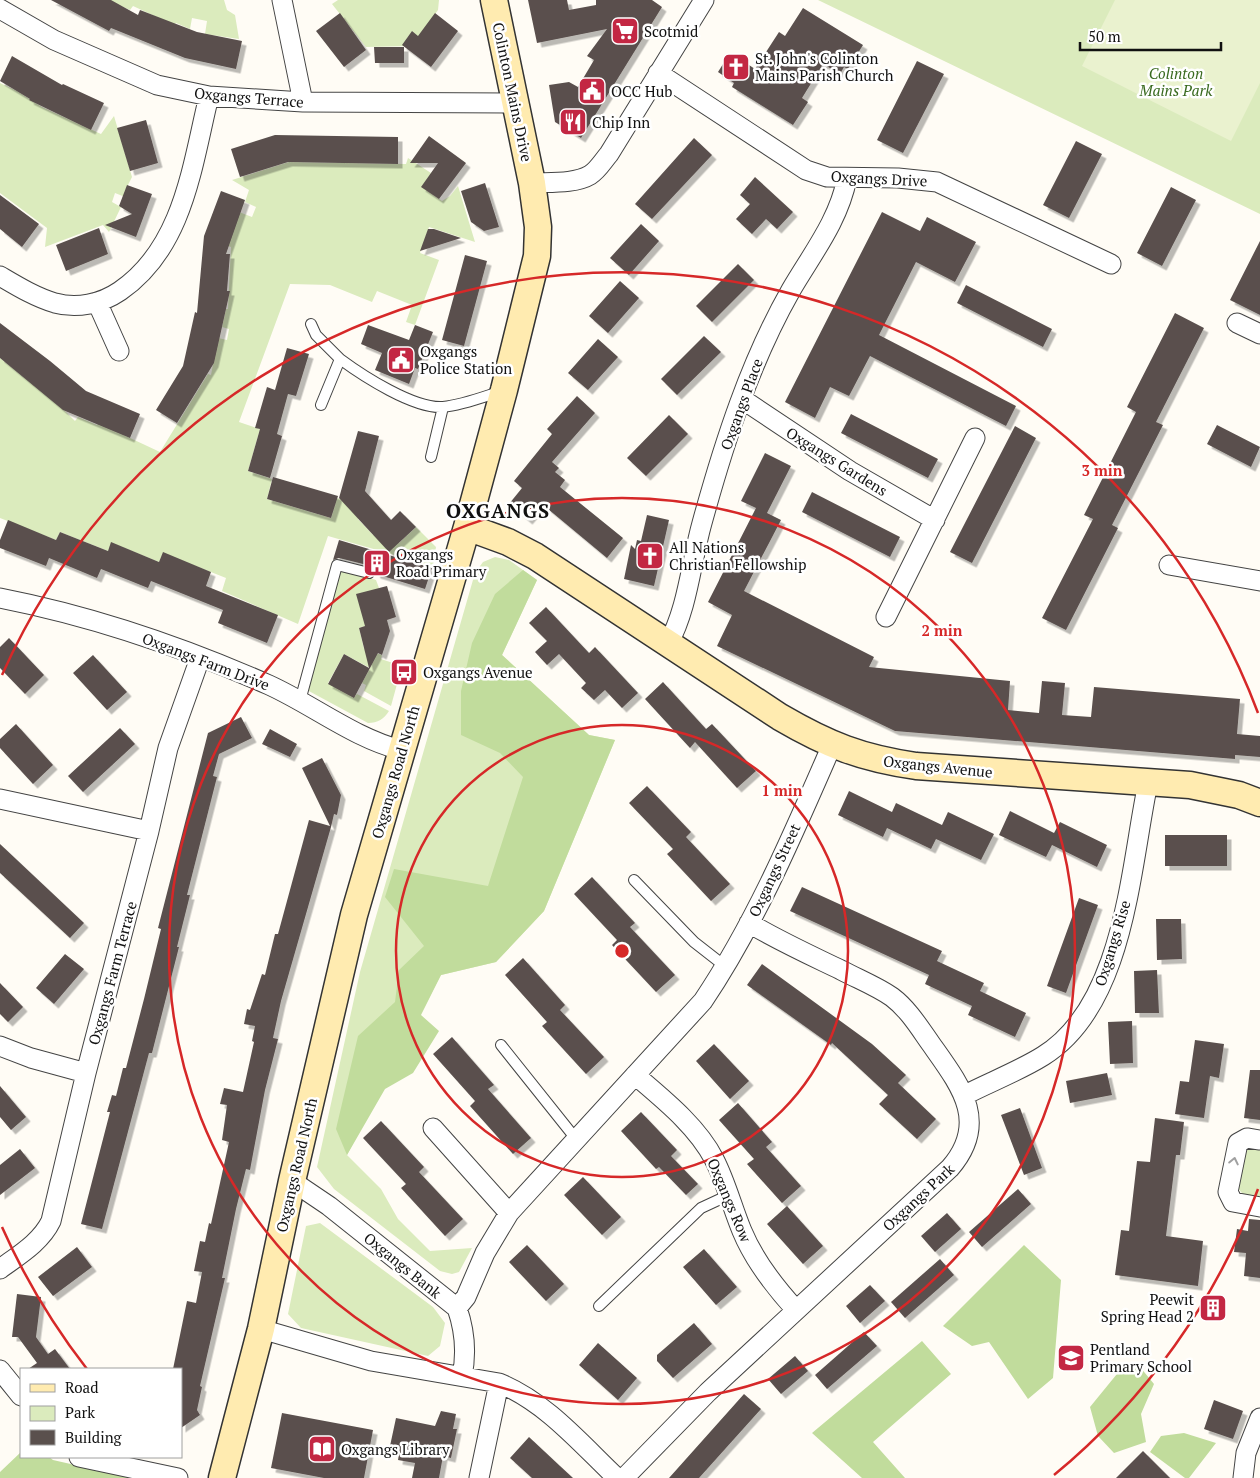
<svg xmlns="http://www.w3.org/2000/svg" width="1260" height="1478" font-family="'PT Serif',serif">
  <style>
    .green { fill: #dbebbd }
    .forest { fill: #c1dc9c }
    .pitch { fill: #eaf2cf }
    .building { fill: #5a504d; filter: url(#shadow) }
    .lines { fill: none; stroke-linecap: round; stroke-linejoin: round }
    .lane-casing { stroke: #444; stroke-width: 12 }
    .street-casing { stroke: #444; stroke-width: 21 }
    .secondary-casing { stroke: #333; stroke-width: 29 }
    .lane { stroke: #fff; stroke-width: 10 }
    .street { stroke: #fff; stroke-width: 19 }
    .secondary { stroke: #ffebb0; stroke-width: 26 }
    .oneway { stroke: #a0a0a0 }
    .ring { fill: none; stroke: #d62828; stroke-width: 2.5 }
    .labels { text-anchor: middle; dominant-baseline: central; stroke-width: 5; stroke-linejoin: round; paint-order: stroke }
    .poi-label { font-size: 15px; fill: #111; stroke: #fff; text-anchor: start }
    .park-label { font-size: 15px; font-style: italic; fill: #396a1f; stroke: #fff }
    .street-label { font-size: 15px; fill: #111; stroke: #fff }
    .district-label { font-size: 20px; font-weight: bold; letter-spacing: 1px; fill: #111; stroke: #fff }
    .centre { fill: #d62828; stroke: #fff; stroke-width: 2.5 }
    .ring-label { font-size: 15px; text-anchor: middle; font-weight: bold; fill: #d62828; stroke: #fff; stroke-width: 5; stroke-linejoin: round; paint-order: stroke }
  </style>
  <defs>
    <filter id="shadow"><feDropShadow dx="4.5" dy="4.5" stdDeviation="0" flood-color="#0004"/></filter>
  </defs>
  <rect width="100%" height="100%" fill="#fffcf5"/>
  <path class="green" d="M107 0H224L227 10 235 15 239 39 205 34 207 21 192 18 190 29 176 23 174 25 133 6 130 10Z
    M338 0H439L438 10 419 37 412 32 407 38 410 46 366 47 332 4Z
    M818 0H1260V214Z
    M0 83 17 91 42 107 101 134 114 116 132 177 124 193 125 197 115 193 112 202 121 207 109 232 103 225 45 247 47 228 0 193Z
    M408 158 431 173 422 187 442 201 450 196 458 186 475 242 429 227 420 253 439 260 415 325 406 322 412 305 377 291 372 302 330 285 290 284 239 422 260 429 248 471 272 479 267 499 331 518 337 498 361 504 366 511 358 519 373 535 383 526 399 543 416 527 436 547 433 566 328 536 298 624 222 591 226 578 163 553 159 562 112 543 108 551 60 532 56 540 0 518V358L60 406 75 421 78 417 97 425 98 423 160 452 208 374 211 375 218 338 227 340 229 329 222 327 226 309H228L231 247 228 246 239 212 252 217 256 207 245 202 249 190 232 180 289 162 406 164Z
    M495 557 509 560 537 580 502 655 589 735 615 740 544 911 496 962 441 975 347 1155 381 1189 398 1219 430 1251 472 1248 459 1272 452 1274 440 1271 334 1189 317 1167 360 972 475 573 483 562Z
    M340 568 376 580 379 588 365 626 359 628 364 649 382 655 381 659 402 666 391 706 364 691 366 685 362 683 370 668 344 654 328 683 354 697 357 694 389 711C384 719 378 723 368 723L307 690Z
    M1252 1146 1260 1147V1199C1225 1195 1239 1173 1246 1149Z
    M320 1223 433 1307 445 1323 440 1346 428 1356 301 1328 288 1314 306 1226Z"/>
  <path class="forest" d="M523 570 537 580 502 655 589 735 615 740 544 911 496 962 441 975 421 1015 439 1031 413 1073 385 1089 347 1155 336 1129 358 1036 395 1002 399 970 424 946 385 897 394 869 488 886 523 777 500 753 461 735V691L472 643 495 594Z
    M1024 1245 1061 1280 1053 1378 1028 1399 989 1342 972 1346 943 1326Z
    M922 1341 951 1374 873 1442 905 1478H862L812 1433Z
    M1140 1367 1154 1384 1141 1414 1146 1442 1114 1453 1098 1436 1090 1407 1121 1369Z
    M1184 1433 1216 1443 1189 1478H1185L1150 1452 1161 1436Z
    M21 1452V1457H49L53 1460 132 1478H0V1472Z"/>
  <path class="pitch" d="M1115 0H1260V83L1231 141 1082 66Z"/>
  <path class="building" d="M51 0H111L138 15 140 10 197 32 242 41 236 69 185 58 111 28 109 31Z
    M528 0H567L569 10 596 5V0H652L662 7 581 138 555 122 549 85 569 82 578 87 594 60 587 56 607 29 537 43Z
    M803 8 863 45 848 69 844 67 840 74 823 64 802 98 808 102 793 125 732 87 734 83 718 72 728 56 744 66 746 63 755 69 779 32 785 36Z
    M340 13 366 50 344 67 316 31Z
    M435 13 458 31 431 67 402 45 412 31 418 36Z
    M374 47H404V63H375Z
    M12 56 62 85 63 84 104 103 91 130 29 100 30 99 0 81Z
    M917 61 944 74 903 153 877 140Z
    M146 120 158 163 130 171 117 128Z
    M275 135 398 137V164L288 162 240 177 231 149Z
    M429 136 466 163 439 199 421 187 438 163H410Z
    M694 138 712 155 652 219 635 204Z
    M1076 141 1102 154 1069 218 1043 205Z
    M755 177 793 212 777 229 766 219 752 234 736 219 750 204 740 195Z
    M485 183 499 227 484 231 471 222 461 191Z
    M127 185 152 194 136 237 105 225 132 214 119 206Z
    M1171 187 1196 200 1162 266 1137 253Z
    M221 191 245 200 226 254H230L227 291H230L214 363 177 423 156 410 183 366 195 312 197 313 204 236Z
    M0 195 39 224 22 247 0 229Z
    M882 212 920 231 927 217 976 242 955 282 916 262 879 335 1016 406 1006 426 870 356 849 396 830 387 815 418 785 402Z
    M641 224 659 241 629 275 610 258Z
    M99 228 108 254 66 271 56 245Z
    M428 229H434L461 238 420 251Z
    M1260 241V315L1230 300Z
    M465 255 487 261 464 346 442 340Z
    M738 264 754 280 712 322 696 306Z
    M620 281 639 298 608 333 589 316Z
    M966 285 1052 329 1043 347 957 303Z
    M1175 313 1204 328 1156 422 1163 425 1112 525 1118 528 1066 630 1042 618 1093 519 1084 515 1136 412 1127 407Z
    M0 323 50 361 86 391 140 414 130 438 63 410 0 358Z
    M368 325 409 340 415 325 433 332 418 369 415 368 409 384 375 370 382 353 361 344Z
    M704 336 721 352 677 395 661 379Z
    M598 339 618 357 588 390 568 373Z
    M287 348 309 354 296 396 288 394 277 434 282 436 270 478 248 471 260 429 255 428 267 387 275 390Z
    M577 396 595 413 552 462 559 468 555 472 565 480 560 487 623 538 607 558 542 504 528 520 509 504 522 488 514 481 552 434 547 429Z
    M851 414 938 459 928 478 841 433Z
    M669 415 688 434 646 476 627 458Z
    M1217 425 1260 447 1251 467 1207 444Z
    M1015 426 1036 438 972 563 950 552Z
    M358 431 379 436 365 491 391 520 400 511 416 527 389 552 339 498Z
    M765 453 791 466 767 513 781 520 744 591 874 657 869 667 1010 681 1008 710 1039 713 1042 681 1065 683 1062 715 1091 717 1094 687 1240 699 1237 734 1260 736V757L1235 755V759L895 731 717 646 732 615 708 602 756 508 741 501Z
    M273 477 338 496 331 518 267 499Z
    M812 492 900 537 890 557 802 512Z
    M647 515 669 520 654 586 624 579 631 545 635 549 637 540 641 541Z
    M8 520 56 540 60 532 108 551 111 542 159 562 163 552 211 572 206 586 278 615 267 643 218 623 223 610 151 581 148 588 101 569 97 578 49 558 46 566 0 548V540Z
    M339 540 432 568 425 589 376 574 374 568 371 566 339 558 333 560Z
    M387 586 396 617 387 620 390 631 382 655 378 653 354 698 328 684 344 654 369 668 359 628 365 626 356 594Z
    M546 607 589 653 595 647 638 693 622 708 605 690 594 700 581 688 586 683 559 654 547 665 535 652 547 641 529 623Z
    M9 638 44 675 25 694 0 668V647Z
    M93 655 127 692 107 710 73 673Z
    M663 682 706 729 712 724 756 771 737 788 695 742 690 748 645 699Z
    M241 717 252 738 219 754 213 776 217 777 187 895H190L177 947H179L152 1053H149L102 1229 81 1224 110 1112H107L112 1095 116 1096 123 1068H126L144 999 161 929 158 928 208 733Z
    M16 724 53 765 33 784 0 748V739Z
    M120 728 135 744 83 792 68 776Z
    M270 729 297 744 290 757 262 744Z
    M322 758 341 795 337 815 334 814 331 827 281 1001 273 1038 278 1039 276 1047 265 1090 250 1170 246 1169 236 1209 222 1278H225L200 1386 202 1387 197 1410 200 1415 181 1428V1369H173L187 1301 196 1303 202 1272 194 1271 200 1241 205 1242 209 1223 211 1224 229 1142 222 1140 227 1105 220 1104 224 1088 243 1092 254 1042 252 1041 255 1026 244 1024 247 1009 250 1010 262 974 265 975 275 934H278L309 820 330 826 302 768Z
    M647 786 691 832 686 837 730 884 711 901 667 854 673 849 629 803Z
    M849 791 892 812 896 803 942 825 948 812 994 834 981 860 936 839 931 849 887 828 883 837 838 815Z
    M1010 811 1054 833 1060 822 1107 845 1097 867 1052 845 1046 857 999 835Z
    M1165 835H1227V866H1165Z
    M0 844 84 923 70 938 0 873Z
    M592 877 635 923 630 927 675 975 656 992 612 945 617 940 574 894Z
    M802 887 942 951 937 961 984 983 980 991 1026 1013 1015 1037 968 1015 972 1006 925 984 929 975 790 911Z
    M1079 898 1098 905 1066 993 1047 986Z
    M1156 919H1181L1182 959 1157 960Z
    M65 954 84 969 54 1004 36 988Z
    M523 958 565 1005 560 1010 604 1057 586 1074 542 1026 547 1022 505 975Z
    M762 964 872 1044 906 1075 898 1083 936 1119 917 1139 879 1104 888 1095 832 1043 831 1045 747 985Z
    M1157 970 1159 1013H1135L1134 971Z
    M0 983 23 1007 8 1022 0 1014Z
    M1132 1021 1133 1063 1110 1064 1108 1022Z
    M452 1037 494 1085 488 1089 531 1138 513 1154 470 1106 475 1101 433 1054Z
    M1195 1040 1224 1044 1219 1078 1210 1076 1204 1118 1175 1114 1180 1081 1189 1082Z
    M714 1044 749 1081 730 1099 696 1061Z
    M1250 1070H1260V1120L1244 1118Z
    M1107 1073 1112 1095 1070 1103 1066 1081Z
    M0 1086 26 1117 11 1130 0 1117Z
    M738 1103 772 1142 766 1147 801 1186 782 1203 747 1164 754 1159 719 1120Z
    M1020 1108 1042 1168 1024 1175 1001 1115Z
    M641 1112 677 1150 671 1156 698 1184 686 1195 659 1167 656 1169 621 1131Z
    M1155 1118 1184 1122 1180 1155H1176L1166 1236 1203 1241 1198 1286 1115 1275 1121 1230 1129 1231 1137 1161 1150 1162Z
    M381 1121 424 1167 419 1172 463 1219 445 1236 401 1188 406 1184 363 1138Z
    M20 1149 35 1168 0 1195V1165Z
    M583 1177 621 1217 602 1235 564 1195Z
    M1018 1189 1031 1204 982 1247 969 1232Z
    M787 1206 823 1246 803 1264 767 1224Z
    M947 1213 961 1229 935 1252 921 1236Z
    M1249 1219 1260 1220V1278L1244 1276 1246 1253 1234 1252 1237 1229 1248 1231Z
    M527 1245 564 1284 546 1301 509 1262Z
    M77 1247 92 1267 53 1296 38 1277Z
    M704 1249 737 1287 716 1305 683 1267Z
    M940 1259 954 1275 905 1318 891 1302Z
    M870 1285 885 1301 860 1323 846 1306Z
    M17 1294 41 1297 36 1337 48 1354 55 1349 70 1369H28L37 1363 18 1337H12Z
    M694 1323 712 1344 673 1378 657 1361V1355Z
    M864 1332 877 1346 827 1389 815 1375Z
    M598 1343 637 1378 618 1400 579 1365Z
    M795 1356 808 1371 781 1394 768 1379Z
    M744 1394 761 1409 699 1478H669Z
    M1214 1400 1243 1411 1233 1439 1204 1429Z
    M441 1411 456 1414 453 1429H457L451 1458 443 1456 439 1478H412L415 1463 398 1460 400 1448 390 1446 396 1418 435 1426Z
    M282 1413 373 1430 364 1478H324L271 1468Z
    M529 1437 560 1466 573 1478H532L510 1458Z
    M1143 1451 1170 1478H1116Z"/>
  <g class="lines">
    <g class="lane-casing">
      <path id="lane" d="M311 324 316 335 340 359 321 405
        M340 359C363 376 414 409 443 407 463 405 483 397 502 391
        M431 457 443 407
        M300 701 337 565 369 573
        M634 880 694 942 726 967
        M501 1045 576 1139
        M599 1306 701 1208 729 1195"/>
    </g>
    <g class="street-casing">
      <path id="street" d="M282 0 303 102
        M0 9 54 40 157 85 209 96 303 102 516 103
        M658 73 806 170 827 177 898 178 937 182 1111 264
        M532 183C549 182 575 184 590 175 598 170 603 161 609 154L704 0
        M0 276C17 286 35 297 55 303 77 309 101 304 120 291 184 247 192 165 209 96
        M97 302 119 351
        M1237 323 1260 334
        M742 399 850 471 935 520
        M1169 565 1260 581
        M0 598C92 616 183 647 269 685 313 705 354 738 401 750
        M886 617 975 438
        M668 644C688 608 691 562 702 523 724 443 750 362 791 290 812 254 839 220 847 178
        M0 799 149 831
        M0 1046 31 1058 86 1073
        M635 1075C663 1099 697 1126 714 1159 726 1182 732 1207 742 1231 754 1260 774 1286 796 1310
        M965 1095C990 1082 1019 1071 1043 1056 1125 1005 1130 868 1148 783
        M433 1128 509 1213
        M1260 1140 1247 1138 1238 1143 1228 1192 1233 1202 1260 1207
        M292 1181 329 1206 457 1308C465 1331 467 1352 462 1376
        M0 1269C19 1255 41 1242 51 1221L86 1073 149 831 168 748 200 658
        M457 1308 466 1297 485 1253 509 1213 703 1001C756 922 794 832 832 745
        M261 1329 371 1361 499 1383C546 1402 581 1444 617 1478
        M0 1370 21 1396
        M79 1457 178 1478
        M479 1478 499 1383
        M624 1478 708 1392 950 1168C990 1122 960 1085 931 1044 919 1027 908 1009 892 997 876 986 858 979 841 970 810 955 779 941 749 923
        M1243 1478 1246 1453 1260 1418"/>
    </g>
    <g class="secondary-casing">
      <path id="secondary" d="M467 527 508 542 535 556 780 717C828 745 861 758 916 766L1190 785 1239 795 1260 803
        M222 1478 261 1329 292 1181 354 915 467 527 504 390 537 256 538 227 532 183 494 0"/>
    </g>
    <use href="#lane" class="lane"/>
    <use href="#street" class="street"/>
    <use href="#secondary" class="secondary"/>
  </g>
  <defs><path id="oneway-chevron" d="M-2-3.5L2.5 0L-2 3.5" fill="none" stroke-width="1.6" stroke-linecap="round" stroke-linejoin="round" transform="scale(1.25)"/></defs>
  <use class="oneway" href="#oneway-chevron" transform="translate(1234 1161) rotate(-78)"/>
  <g class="ring">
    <circle cx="622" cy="951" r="226"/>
    <circle cx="622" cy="951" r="453"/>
    <path d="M1258 1189A679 679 0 0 1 1054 1475M87 1369A679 679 0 0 1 2 1227M2 675A679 679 0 0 1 1258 713"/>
  </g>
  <defs>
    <g id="supermarket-square" transform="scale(1.4375)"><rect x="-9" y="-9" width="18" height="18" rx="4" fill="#c32743" stroke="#fff"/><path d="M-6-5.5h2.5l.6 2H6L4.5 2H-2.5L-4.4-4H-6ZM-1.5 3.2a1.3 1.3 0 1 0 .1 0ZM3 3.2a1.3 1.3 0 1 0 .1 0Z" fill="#fff"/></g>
    <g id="church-square" transform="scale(1.4375)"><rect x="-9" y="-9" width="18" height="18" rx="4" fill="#c32743" stroke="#fff"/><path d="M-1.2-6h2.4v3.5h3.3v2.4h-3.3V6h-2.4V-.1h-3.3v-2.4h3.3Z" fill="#fff"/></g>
    <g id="civic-square" transform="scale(1.4375)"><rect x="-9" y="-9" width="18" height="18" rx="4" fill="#c32743" stroke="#fff"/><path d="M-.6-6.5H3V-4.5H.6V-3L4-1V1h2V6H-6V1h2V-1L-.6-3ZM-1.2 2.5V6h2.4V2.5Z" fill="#fff"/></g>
    <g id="restaurant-square" transform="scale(1.4375)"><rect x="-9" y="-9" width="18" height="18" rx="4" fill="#c32743" stroke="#fff"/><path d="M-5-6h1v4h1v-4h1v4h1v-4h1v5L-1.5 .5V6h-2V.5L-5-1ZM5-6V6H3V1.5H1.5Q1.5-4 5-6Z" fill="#fff"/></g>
    <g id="building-square" transform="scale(1.4375)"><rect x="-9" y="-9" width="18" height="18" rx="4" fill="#c32743" stroke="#fff"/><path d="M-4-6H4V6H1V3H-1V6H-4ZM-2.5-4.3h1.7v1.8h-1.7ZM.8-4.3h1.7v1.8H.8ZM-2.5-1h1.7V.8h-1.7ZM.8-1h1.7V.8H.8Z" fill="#fff"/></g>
    <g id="bus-square" transform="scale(1.4375)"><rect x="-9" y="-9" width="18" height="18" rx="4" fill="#c32743" stroke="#fff"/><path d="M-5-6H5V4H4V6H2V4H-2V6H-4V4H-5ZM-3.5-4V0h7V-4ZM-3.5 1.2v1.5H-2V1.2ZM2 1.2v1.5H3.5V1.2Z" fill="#fff"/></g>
    <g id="school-square" transform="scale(1.4375)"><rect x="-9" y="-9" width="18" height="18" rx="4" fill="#c32743" stroke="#fff"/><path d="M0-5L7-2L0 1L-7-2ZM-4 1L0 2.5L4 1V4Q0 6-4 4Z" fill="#fff"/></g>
    <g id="library-square" transform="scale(1.4375)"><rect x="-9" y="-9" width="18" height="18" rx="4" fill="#c32743" stroke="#fff"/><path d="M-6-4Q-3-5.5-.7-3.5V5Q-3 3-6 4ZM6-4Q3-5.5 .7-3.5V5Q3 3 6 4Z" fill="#fff"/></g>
  </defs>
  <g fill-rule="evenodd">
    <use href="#supermarket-square" x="625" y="31"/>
    <use href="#church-square" x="736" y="67"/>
    <use href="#civic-square" x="592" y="91"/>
    <use href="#restaurant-square" x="573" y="122"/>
    <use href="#civic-square" x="401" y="360"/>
    <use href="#church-square" x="650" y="556"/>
    <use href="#building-square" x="377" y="563"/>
    <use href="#bus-square" x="404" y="672"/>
    <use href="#building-square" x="1213" y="1308"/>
    <use href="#school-square" x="1071" y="1358"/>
    <use href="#library-square" x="322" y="1449"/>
  </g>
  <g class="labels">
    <g class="poi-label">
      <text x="644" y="31">Scotmid</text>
      <text x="755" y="58">St. John's Colinton<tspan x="755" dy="17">Mains Parish Church</tspan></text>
      <text x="611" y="91">OCC Hub</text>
      <text x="592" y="122">Chip Inn</text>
      <text x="420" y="351">Oxgangs<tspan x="420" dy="17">Police Station</tspan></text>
      <text x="669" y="547">All Nations<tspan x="669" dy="17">Christian Fellowship</tspan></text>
      <text x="396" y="554">Oxgangs<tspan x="396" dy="17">Road Primary</tspan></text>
      <text x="423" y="672">Oxgangs Avenue</text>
      <text x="1194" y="1299" text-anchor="end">Peewit<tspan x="1194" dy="17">Spring Head 2</tspan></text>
      <text x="1090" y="1349">Pentland<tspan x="1090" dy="17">Primary School</tspan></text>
      <text x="341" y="1449">Oxgangs Library</text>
    </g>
    <g class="park-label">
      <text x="1176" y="73">Colinton<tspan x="1176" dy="17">Mains Park</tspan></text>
    </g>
    <g class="street-label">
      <text transform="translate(513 92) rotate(78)">Colinton Mains Drive</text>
      <text transform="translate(249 97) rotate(5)">Oxgangs Terrace</text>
      <text transform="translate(879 178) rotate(3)">Oxgangs Drive</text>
      <text transform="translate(741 404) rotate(-70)">Oxgangs Place</text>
      <text transform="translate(837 461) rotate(32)">Oxgangs Gardens</text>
      <text transform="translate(206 661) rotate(21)">Oxgangs Farm Drive</text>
      <text transform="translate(938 766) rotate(6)">Oxgangs Avenue</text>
      <text transform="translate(395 772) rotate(-74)">Oxgangs Road North</text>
      <text transform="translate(774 870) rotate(-65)">Oxgangs Street</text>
      <text transform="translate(1112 943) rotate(-73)">Oxgangs Rise</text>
      <text transform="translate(112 973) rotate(-75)">Oxgangs Farm Terrace</text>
      <text transform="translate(296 1165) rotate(-77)">Oxgangs Road North</text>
      <text transform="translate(918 1197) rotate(-43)">Oxgangs Park</text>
      <text transform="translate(730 1200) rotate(67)">Oxgangs Row</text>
      <text transform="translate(403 1265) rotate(39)">Oxgangs Bank</text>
    </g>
    <g class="district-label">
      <text x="498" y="510">OXGANGS</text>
    </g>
  </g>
  <circle cx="622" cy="951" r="8" class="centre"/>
  <g class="ring-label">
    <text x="1102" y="476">3 min</text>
    <text x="942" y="636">2 min</text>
    <text x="782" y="796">1 min</text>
  </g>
  <rect x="20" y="1368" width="162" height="90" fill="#ffffff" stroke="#a0a0a0"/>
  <rect x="30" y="1384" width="25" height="8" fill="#ffebb0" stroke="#a0a0a0"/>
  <text x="65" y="1393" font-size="15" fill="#111111">Road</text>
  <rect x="30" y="1406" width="25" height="15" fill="#dbebbd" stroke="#a0a0a0"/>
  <text x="65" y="1418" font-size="15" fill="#111111">Park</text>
  <rect x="30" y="1430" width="25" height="15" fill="#5a504d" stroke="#a0a0a0"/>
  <text x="65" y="1443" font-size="15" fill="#111111">Building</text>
  <path d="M1080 42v8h141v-8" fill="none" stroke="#111111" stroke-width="2.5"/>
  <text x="1088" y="42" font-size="15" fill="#111111" stroke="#ffffff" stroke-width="4" paint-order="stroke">50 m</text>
</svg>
